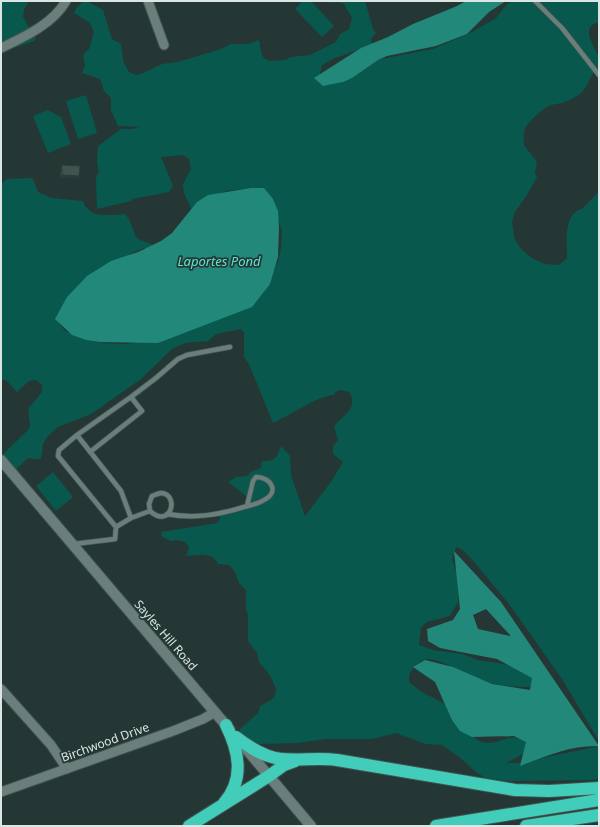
<svg xmlns="http://www.w3.org/2000/svg" width="600" height="827" font-family="'Noto Sans',sans-serif">
  <style>
    .green { fill: #08584e; fill-rule: evenodd }
    .water { fill: #22887a; fill-rule: evenodd }
    .lines { fill: none; stroke-linecap: round; stroke-linejoin: round }
    .lane-casing { stroke: #425350; stroke-width: 6 }
    .street-casing { stroke: #425350; stroke-width: 11 }
    .secondary-casing { stroke: #425350; stroke-width: 12 }
    .highway-casing { stroke: #425350; stroke-width: 14 }
    .lane { stroke: #6a7f7b; stroke-width: 4.5 }
    .street { stroke: #6a7f7b; stroke-width: 9 }
    .secondary { stroke: #6a7f7b; stroke-width: 10 }
    .highway { stroke: #42cdba; stroke-width: 12 }
    .wall { fill: #374845 }
    .shaded-wall { fill: #2d3b38 }
    .building { fill: #405450; stroke: #2d3b38 }
    .labels { text-anchor: middle; dominant-baseline: central; stroke-width: 3.5; stroke-linejoin: round; paint-order: stroke }
    .street-label { font-size: 12px; fill: #dbe6e4; stroke: #243734 }
    .water-label { font-size: 13px; font-style: italic; fill: #5ee6d2; stroke: #243734 }
  </style>
  <rect width="100%" height="100%" fill="#243734"/>
  <path class="green" d="M1 1H27L28 3 24 9 23 17 35 37 36 38 34 41 1 52Z
    M84 1H87L103 10 112 39 121 44 123 61 129 72 136 75 143 73 162 64 178 62 221 49 231 44H248L259 40 262 56 269 61 285 60 291 57 310 55 336 42 340 34 349 29 352 18 344 4 338 2 329 3 327 1H365L373 29 376 33 371 38 372 43 374 44 333 59 322 65 319 78 326 85H331L346 77 365 62 433 49 472 32 496 18 507 4 513 1H599V22C578 27 596 48 599 58 600 61 599 65 599 68 587 77 590 85 581 93 576 97 568 101 562 103 558 104 553 104 549 106 542 109 528 122 525 129 523 134 524 140 524 145L537 162 535 172 537 177 527 195 515 212 512 222 515 240 522 250 532 258 545 264 559 265 567 258C567 244 564 222 575 212 578 210 581 210 583 208 589 202 593 197 599 192V779L590 780 506 781 485 778 476 772 459 757 442 745 426 744 396 733 372 739H326L297 743 258 744 254 746 240 731V729L258 713 260 706 271 700 275 696 276 689 270 675 259 662 257 653 248 641V615L246 610V590L239 583 235 572 229 565 218 564C213 551 197 555 186 556L188 552 189 547 185 542 177 540 171 541 162 537 161 532 217 523 220 519V512L247 504 246 496 228 482 236 477 247 476 251 472 261 468 262 461C276 462 277 457 281 446L290 456 291 475 305 516 331 482 343 462 333 454V446L338 440 334 426C344 415 359 407 349 392L341 390 335 392V394L318 399 273 423 249 364 244 357V333L241 329 216 334 208 341 185 343 172 349 141 379 91 414 58 427 47 437 43 444 41 459H33L28 458 13 472 1 456 28 430 30 425 28 409 42 392V385L36 380 29 381 17 392 7 381 1 379V184L7 179 30 178 33 179 38 192 52 198 83 201C88 219 110 215 125 214L129 219 136 237 140 240 151 244 153 247 144 248 134 252 103 273 59 317V323L65 331 83 339 103 343 126 344 166 337 266 286 278 262 281 248 282 231 278 219 255 190C229 188 211 193 192 210L184 193 183 184 191 169 189 159 183 155 161 157 173 186 169 192 133 199 131 201 97 209 96 176 99 173 97 162 98 146 121 129H133L139 127 118 126 111 110V98L104 91 100 79 82 73 85 66 83 55 89 49 94 32 90 23 74 13 77 7ZM456 547 461 549 469 556 509 604 562 679 599 741 598 745 595 747 518 763H506L527 752 530 746C528 744 526 740 523 739 505 732 495 751 476 739L445 704 420 691 409 682C409 680 409 676 410 673 413 667 422 659 429 659 444 660 456 671 469 676 488 685 510 687 532 687L538 677 509 665 478 660 462 654 433 650 419 645 421 627 427 622 450 616 458 602 459 581 452 559Z
    M303 1H311L334 26 322 37 295 9Z
    M86 95 97 133 78 139 66 101Z
    M48 110 61 117 71 144 48 153 33 116Z
    M53 472 73 497 56 511 36 486Z"/>
  <path class="water" d="M466 1H506L489 12 467 34 436 46 387 56 378 60 352 78 343 82 323 86 314 78 361 48 388 37 413 24 457 6Z
    M251 188H264L273 199 278 211 279 227 278 257 270 284 252 307 158 343 100 342 86 340 72 335 55 319 67 297 87 276 111 261 138 252 161 241 172 233 197 202 208 195Z
    M454 551 501 602 599 746C571 745 546 756 520 766L526 742 514 736 472 737 460 731 452 720 435 682 413 667 425 660 453 667 492 684 530 690 532 678 497 659 440 648 428 641 427 629 453 620 460 609ZM486 609 510 635V636L478 629 473 615Z"/>
  <g class="lines">
    <g class="lane-casing">
      <path id="lane" d="M535 1 562 28 599 75
        M131 397 156 378 178 359 187 355 230 347
        M77 435 131 397 142 411 90 452
        M167 514C194 519 218 515 244 507 251 505 258 504 264 500 280 492 271 477 256 477L253 481 247 506
        M116 527 131 518 150 511 149 504 152 496C155 495 159 493 161 493 180 494 171 530 150 511
        M74 544 115 539 116 527 58 456 59 450 77 435 121 491 131 518"/>
    </g>
    <g class="street-casing">
      <path id="street" d="M148 1 164 45
        M1 48C24 37 53 24 66 1
        M1 689 51 745 67 769
        M1 792 173 731 203 719 215 712"/>
    </g>
    <g class="secondary-casing">
      <path id="secondary" d="M1 460 230 730
        M242 744 311 826"/>
    </g>
    <g class="highway-casing">
      <path id="highway" d="M236 737C250 748 264 757 281 759 300 761 319 757 337 760L515 790 549 791 599 788
        M224 803C245 779 239 751 226 725
        M189 826 269 776 284 765 295 761
        M436 826 599 800
        M526 826 599 815"/>
    </g>
    <use href="#lane" class="lane"/>
    <use href="#street" class="street"/>
    <use href="#secondary" class="secondary"/>
    <use href="#highway" class="highway"/>
  </g>
  <path class="wall" d="M62 165 78 178H60L61 167Z"/>
  <path class="shaded-wall" d="M62 175 79 176 78 178H60Z"/>
  <path class="building" d="M62 165 80 166 79 176 62 175Z"/>
  <g class="labels">
    <g class="street-label">
      <text transform="translate(166 635) rotate(49)">Sayles Hill Road</text>
      <text transform="translate(105 742) rotate(-20)">Birchwood Drive</text>
    </g>
    <g class="water-label">
      <text x="219" y="261">Laportes Pond</text>
    </g>
  </g>
  <rect width="600" height="827" fill="none" stroke="#dbe6e4" stroke-width="4"/>
</svg>
